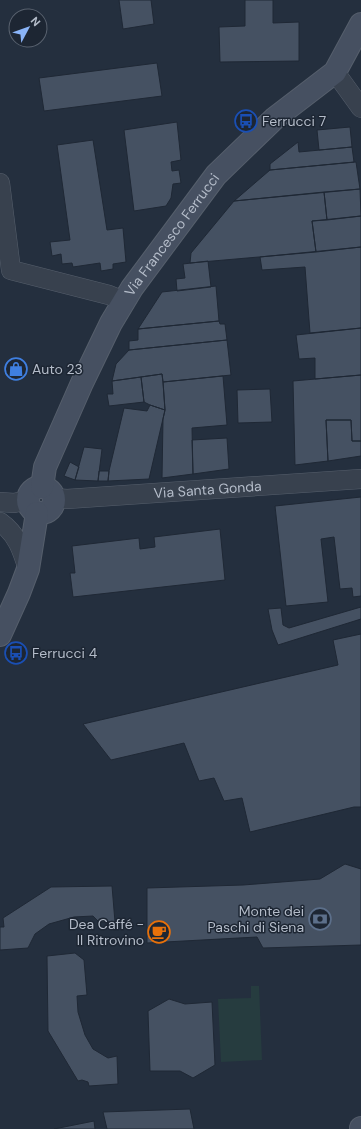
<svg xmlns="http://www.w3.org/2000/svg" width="361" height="1129" font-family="'DM Sans',sans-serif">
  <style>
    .green { fill: #263c3f }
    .building { fill: #455162; stroke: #1f2835 }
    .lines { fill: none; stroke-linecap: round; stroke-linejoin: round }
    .street-casing { stroke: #565f6c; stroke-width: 20 }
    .secondary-casing { stroke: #565f6c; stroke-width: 24 }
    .street { stroke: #38414e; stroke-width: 19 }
    .secondary { stroke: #465061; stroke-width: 22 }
    .labels { text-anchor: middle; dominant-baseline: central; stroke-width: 3; stroke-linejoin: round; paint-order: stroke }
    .poi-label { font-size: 14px; fill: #b4bcc9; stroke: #1d2633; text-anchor: start }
    .street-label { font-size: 14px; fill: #b4bcc9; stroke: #1d2633 }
  </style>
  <rect width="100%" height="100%" fill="#242f3e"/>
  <path class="green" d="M251 986H259L262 1060 221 1062 218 999 251 998Z"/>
  <path class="building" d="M119 0H151L154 24 123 29Z
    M245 0H273V23L299 22V61L220 62 219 27 245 26Z
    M157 63 162 96 44 111 39 78Z
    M177 122 181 160 171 162 172 171 179 170 181 183 173 184 171 198 166 206 134 211 124 130Z
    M350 127 352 147 319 150 317 130Z
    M93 140 107 230 123 228 126 262 113 264V269L101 271 100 263 73 267 72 263 62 264 61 254 52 256 50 242 70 240 57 145Z
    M298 142 299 152 352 147 354 162 270 170V164Z
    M356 162 360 189 234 201 270 170Z
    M360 189 361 216 327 220 324 192Z
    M324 192 327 220 312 221 316 252 190 263 191 253 234 201Z
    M361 216V247L316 252 312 221Z
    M361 247V328L310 333 305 267 262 270 260 257Z
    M208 261 211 287 177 291 176 279 185 278 183 264Z
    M216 286 219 321 138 329 162 292Z
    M219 321 220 324H225L227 340 129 350V341L138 340V329Z
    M361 328V375L315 379V358L299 359 296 335Z
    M227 340 231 375 163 382 162 374 112 381 116 364 129 350Z
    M162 374 163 382 165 410 150 405 144 402 141 377Z
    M361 375V441H352L351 420H326L328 461 295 465 293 381Z
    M223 376 227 425 192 428 193 474 162 478 163 419 165 410 163 382Z
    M141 377 144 402 109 406 107 394H113L112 381Z
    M270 389 272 422 238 423 237 390Z
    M150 405 165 410 149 479 108 481 109 471 124 408 147 411Z
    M326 420H351L352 441H361V456L328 461Z
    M227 438 229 469 193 474 192 440Z
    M84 447 102 449 98 481 75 480Z
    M70 462 79 467 75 480 64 476Z
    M99 471H109L108 481H98Z
    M361 497V596L353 597 352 588 340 589 334 537 321 539 328 602 286 606 275 506Z
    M220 529 225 580 73 597 70 573H75L72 546 139 538 140 549 155 547 154 537Z
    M361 607V619L278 645 272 630 268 609 281 608 283 625 289 628Z
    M361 634V807H354L250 832 242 798 224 801 214 778 199 781 184 743 111 760 83 724 338 665 333 640Z
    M345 864 361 869V945L263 948 257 937 147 943V888L243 885 320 879Z
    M112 886 115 922H99L93 916 74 917 49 924 35 934 28 948 0 950V927H4L3 918 51 887Z
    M75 953 84 960 87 995 77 996 78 1012 85 1035 93 1049 108 1058 117 1056 118 1084 89 1086 88 1082 82 1080 78 1081 48 1031 47 956Z
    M169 999 185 1004 212 1002 215 1065 193 1078 180 1071H150L148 1011Z
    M190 1109 194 1129H107L103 1112Z
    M94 1121 95 1129H54Z"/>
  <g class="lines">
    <g class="street-casing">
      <g id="street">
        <path d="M335 72 361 108"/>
        <path d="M0 183 11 270 109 295 124 301"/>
        <path id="s1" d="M54 498 67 499 361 479"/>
        <path d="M0 502 14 503 28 500"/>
        <path d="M0 522C17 534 22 550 28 569"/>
      </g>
    </g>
    <g class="secondary-casing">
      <g id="secondary">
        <circle cx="41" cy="500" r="13"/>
        <path id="s2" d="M42 487 45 467 82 383 111 323 132 288 216 175 275 118 335 72 361 24"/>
        <path d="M0 635 19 593 28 569 37 513"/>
        <path d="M361 1129V1128"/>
      </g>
    </g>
    <use href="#street" class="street"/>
    <use href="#secondary" class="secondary"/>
  </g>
  <defs>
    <g id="bus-ring" transform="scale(1.15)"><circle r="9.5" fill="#1d2633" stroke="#1a4fb4" stroke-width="1.5"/><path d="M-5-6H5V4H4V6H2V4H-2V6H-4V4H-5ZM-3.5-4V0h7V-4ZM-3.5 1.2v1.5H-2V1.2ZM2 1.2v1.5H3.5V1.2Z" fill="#1a4fb4"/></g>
    <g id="shop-ring" transform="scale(1.15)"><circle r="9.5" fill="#1d2633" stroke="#3f7fe0" stroke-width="1.5"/><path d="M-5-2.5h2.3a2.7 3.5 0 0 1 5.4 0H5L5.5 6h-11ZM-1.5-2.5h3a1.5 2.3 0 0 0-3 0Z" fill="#3f7fe0"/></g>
    <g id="bank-ring" transform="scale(1.15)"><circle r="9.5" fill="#1d2633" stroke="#5c6f8a" stroke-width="1.5"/><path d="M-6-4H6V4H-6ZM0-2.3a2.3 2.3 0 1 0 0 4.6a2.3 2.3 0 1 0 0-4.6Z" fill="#5c6f8a"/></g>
    <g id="cafe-ring" transform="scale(1.15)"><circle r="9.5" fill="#1d2633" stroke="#e8710a" stroke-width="1.5"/><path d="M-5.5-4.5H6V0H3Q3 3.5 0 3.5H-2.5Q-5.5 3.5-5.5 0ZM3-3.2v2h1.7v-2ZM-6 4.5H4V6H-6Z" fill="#e8710a"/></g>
  </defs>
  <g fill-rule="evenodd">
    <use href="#bus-ring" x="246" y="121"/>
    <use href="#shop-ring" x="16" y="369"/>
    <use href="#bus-ring" x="16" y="653"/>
    <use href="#bank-ring" x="320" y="919"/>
    <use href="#cafe-ring" x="159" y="932"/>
  </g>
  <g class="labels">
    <g class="poi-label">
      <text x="262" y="121">Ferrucci 7</text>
      <text x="32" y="369">Auto 23</text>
      <text x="32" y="653">Ferrucci 4</text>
      <text x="304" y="911" text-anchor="end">Monte dei<tspan x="304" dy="16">Paschi di Siena</tspan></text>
      <text x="144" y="924" text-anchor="end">Dea Caffé -<tspan x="144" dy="16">Il Ritrovino</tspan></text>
    </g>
    <g class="street-label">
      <text stroke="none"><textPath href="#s2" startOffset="286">Via Francesco Ferrucci</textPath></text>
      <text stroke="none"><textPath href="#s1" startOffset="154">Via Santa Gonda</textPath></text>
    </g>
  </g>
  <g transform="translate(28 28) rotate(49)"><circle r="19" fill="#1d2633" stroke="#59626f"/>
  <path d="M0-3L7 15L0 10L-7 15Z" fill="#8ab4f8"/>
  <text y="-6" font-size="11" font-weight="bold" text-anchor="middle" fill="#b4bcc9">N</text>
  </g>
</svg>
